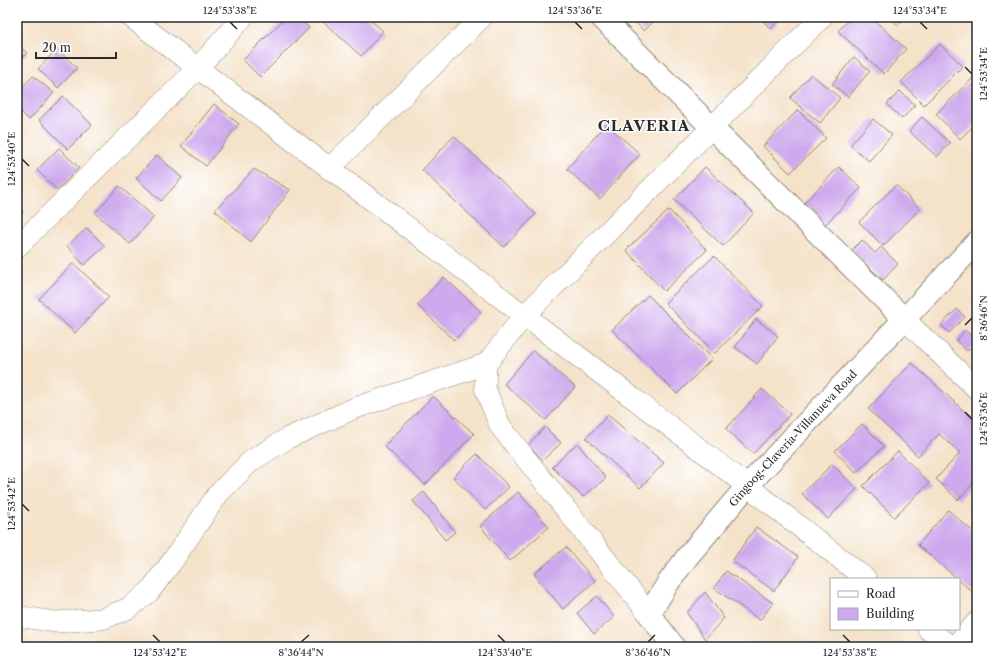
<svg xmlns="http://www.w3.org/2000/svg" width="994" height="664" font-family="'Libre Caslon Text',serif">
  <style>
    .building { fill: #cea9ed }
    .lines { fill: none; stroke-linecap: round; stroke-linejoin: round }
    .minor-casing { stroke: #90867a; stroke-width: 22 }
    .tertiary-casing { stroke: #90867a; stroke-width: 24 }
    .primary-casing { stroke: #90867a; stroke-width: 24 }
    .minor { stroke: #fff; stroke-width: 21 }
    .tertiary { stroke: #fff; stroke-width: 22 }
    .primary { stroke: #fff; stroke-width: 22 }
    .ticks { fill: none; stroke: #2b2b2b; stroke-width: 1.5 }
    .labels { text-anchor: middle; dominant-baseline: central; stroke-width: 3; stroke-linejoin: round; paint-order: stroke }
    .street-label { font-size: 11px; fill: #2b2b2b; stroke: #fff }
    .district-label { font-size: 15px; font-weight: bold; letter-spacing: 1px; fill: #2b2b2b; stroke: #fff }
    .neatline { fill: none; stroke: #2b2b2b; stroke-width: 1.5 }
    .ticks-label { font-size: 10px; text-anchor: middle; fill: #2b2b2b }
  </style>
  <rect width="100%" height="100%" fill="#fff"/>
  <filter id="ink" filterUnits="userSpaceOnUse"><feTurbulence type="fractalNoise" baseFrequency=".025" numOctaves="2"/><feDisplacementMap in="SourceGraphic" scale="8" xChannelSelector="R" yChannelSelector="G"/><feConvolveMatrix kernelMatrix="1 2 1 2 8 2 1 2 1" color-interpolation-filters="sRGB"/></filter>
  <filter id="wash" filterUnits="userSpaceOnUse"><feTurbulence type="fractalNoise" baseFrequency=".012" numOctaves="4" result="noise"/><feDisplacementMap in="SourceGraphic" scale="16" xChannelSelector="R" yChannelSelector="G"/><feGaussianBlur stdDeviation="0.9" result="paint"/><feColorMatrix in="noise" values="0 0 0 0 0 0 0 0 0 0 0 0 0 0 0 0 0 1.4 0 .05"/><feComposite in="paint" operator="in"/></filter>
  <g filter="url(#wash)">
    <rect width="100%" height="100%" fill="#f4e2c9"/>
    <g id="blocks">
      <path class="building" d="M286 17H298L309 28 260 77 243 60Z
        M318 17H367L383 31 361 56Z
        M630 17H658L644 31Z
        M759 17H782L771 29Z
        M851 17H871L906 49 884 74 838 31Z
        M889 17H905L898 25Z
        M17 44 27 53 17 64Z
        M940 44 963 66 924 105 901 82Z
        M57 49 77 68 58 88 38 69Z
        M854 57 870 71 848 97 832 84Z
        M811 74 840 98 820 123 790 98Z
        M977 74V122L960 139 936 114Z
        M33 76 54 93 29 120 17 108V93Z
        M900 91 915 105 902 119 887 104Z
        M63 96 92 125 68 149 39 120Z
        M214 104 239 124 206 166 181 146Z
        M798 110 826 138 790 173 763 146Z
        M922 117 950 143 937 157 909 131Z
        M873 119 892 135 869 161 850 145Z
        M606 124 640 154 600 199 567 169Z
        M454 136 536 214 504 247 422 170Z
        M59 148 79 168 57 190 37 170Z
        M157 155 182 178 161 201 136 178Z
        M705 167 754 213 723 246 674 200Z
        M839 167 861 188 825 225 803 204Z
        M254 169 290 190 251 242 215 210Z
        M896 185 920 209 883 246 859 222Z
        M119 186 154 217 130 244 95 213Z
        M17 207 23 212 17 219Z
        M669 210 707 250 664 291 626 250Z
        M87 228 105 246 84 265 67 246Z
        M862 240 875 253 881 247 898 264 883 280 851 251Z
        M714 256 763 306 715 353 665 303Z
        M73 263 109 297 75 333 39 299Z
        M444 277 481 312 454 340 417 305Z
        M648 295 712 359 677 394 612 330Z
        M957 309 965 317 949 333 941 325Z
        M756 319 778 336 757 364 735 347Z
        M965 330 977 341 967 351 956 341Z
        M533 351 575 387 546 420 504 384Z
        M912 363 977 423V479L958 500 936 479 960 453 939 434 918 456 868 409Z
        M762 389 790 414 753 454 726 429Z
        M433 396 474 434 425 485 384 446Z
        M608 415 664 463 640 488 586 438Z
        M862 424 884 446 856 473 835 451Z
        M545 427 561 443 543 460 528 445Z
        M577 443 606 478 583 497 552 467Z
        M898 451 929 483 894 517 863 486Z
        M477 454 509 487 485 510 453 477Z
        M832 464 857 489 828 519 802 494Z
        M424 492 455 532 445 540 413 501Z
        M518 492 549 527 510 561 480 526Z
        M948 510 977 535V589L974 593 918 545Z
        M756 527 798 557 774 591 732 561Z
        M566 547 595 581 563 609 534 574Z
        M726 571 773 603 760 620 714 588Z
        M705 592 724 618 705 639 687 613Z
        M597 596 614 617 594 634 577 613Z"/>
    </g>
  </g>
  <g filter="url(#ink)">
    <use href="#blocks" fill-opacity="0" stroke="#90867a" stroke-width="1"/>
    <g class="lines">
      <g class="minor-casing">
        <path id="minor" d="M131 17C375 205 624 387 866 579
          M329 169 482 17
          M17 247 198 68 243 17
          M904 319 977 389
          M486 364 485 388 500 426 649 614
          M17 616 55 622 102 619 129 608 149 592 171 563 218 494 251 461 288 438 355 408 486 364 524 316 822 17
          M928 629 951 647
          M954 647 977 622"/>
      </g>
      <g class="tertiary-casing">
        <path id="tertiary" d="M601 17 904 319"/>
      </g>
      <g class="primary-casing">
        <g id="primary">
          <path id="s1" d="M674 647 649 614 668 583 688 556 748 485 977 242"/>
        </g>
      </g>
      <use href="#minor" class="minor"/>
      <use href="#tertiary" class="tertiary"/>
      <use href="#primary" class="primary"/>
    </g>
  </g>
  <path class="ticks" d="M230 22 237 29M575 22 582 29M920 22 927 29M965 67 972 74M22 159 29 166M965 325 972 318M965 412 972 419M22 504 29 511M153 635 160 642M498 635 505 642M843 635 850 642M301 642 309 635M648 642 655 635"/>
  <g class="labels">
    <g class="street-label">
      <text stroke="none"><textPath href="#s1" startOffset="269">Gingoog-Claveria-Villanueva Road</textPath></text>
    </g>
    <g class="district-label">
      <text x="644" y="125">CLAVERIA</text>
    </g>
  </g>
  <rect width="994" height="664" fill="none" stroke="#fff" stroke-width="44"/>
  <rect x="830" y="578" width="130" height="52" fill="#ffffff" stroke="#aaaaaa"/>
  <rect x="838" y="591" width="20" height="6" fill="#ffffff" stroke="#aaaaaa"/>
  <text x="866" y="598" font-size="12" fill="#2b2b2b">Road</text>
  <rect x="838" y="608" width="20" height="12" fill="#cea9ed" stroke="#aaaaaa"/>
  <text x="866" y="618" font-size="12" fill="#2b2b2b">Building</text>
  <path d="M36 52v6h80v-6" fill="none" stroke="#2b2b2b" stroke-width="2"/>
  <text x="42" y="52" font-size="12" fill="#2b2b2b" stroke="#ffffff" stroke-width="3" paint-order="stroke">20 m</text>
  <rect x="22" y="22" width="950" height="620" class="neatline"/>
  <g class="ticks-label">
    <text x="230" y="14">124°53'38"E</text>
    <text x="575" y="14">124°53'36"E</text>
    <text x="920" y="14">124°53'34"E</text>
    <text transform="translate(983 74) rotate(-90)" y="4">124°53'34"E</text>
    <text transform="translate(11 159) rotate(-90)" y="4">124°53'40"E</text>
    <text transform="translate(983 318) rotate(-90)" y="4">8°36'46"N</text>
    <text transform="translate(983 419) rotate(-90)" y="4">124°53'36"E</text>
    <text transform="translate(11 504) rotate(-90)" y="4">124°53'42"E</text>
    <text x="160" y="656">124°53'42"E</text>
    <text x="301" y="656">8°36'44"N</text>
    <text x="505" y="656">124°53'40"E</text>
    <text x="648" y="656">8°36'46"N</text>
    <text x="850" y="656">124°53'38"E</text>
  </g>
</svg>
